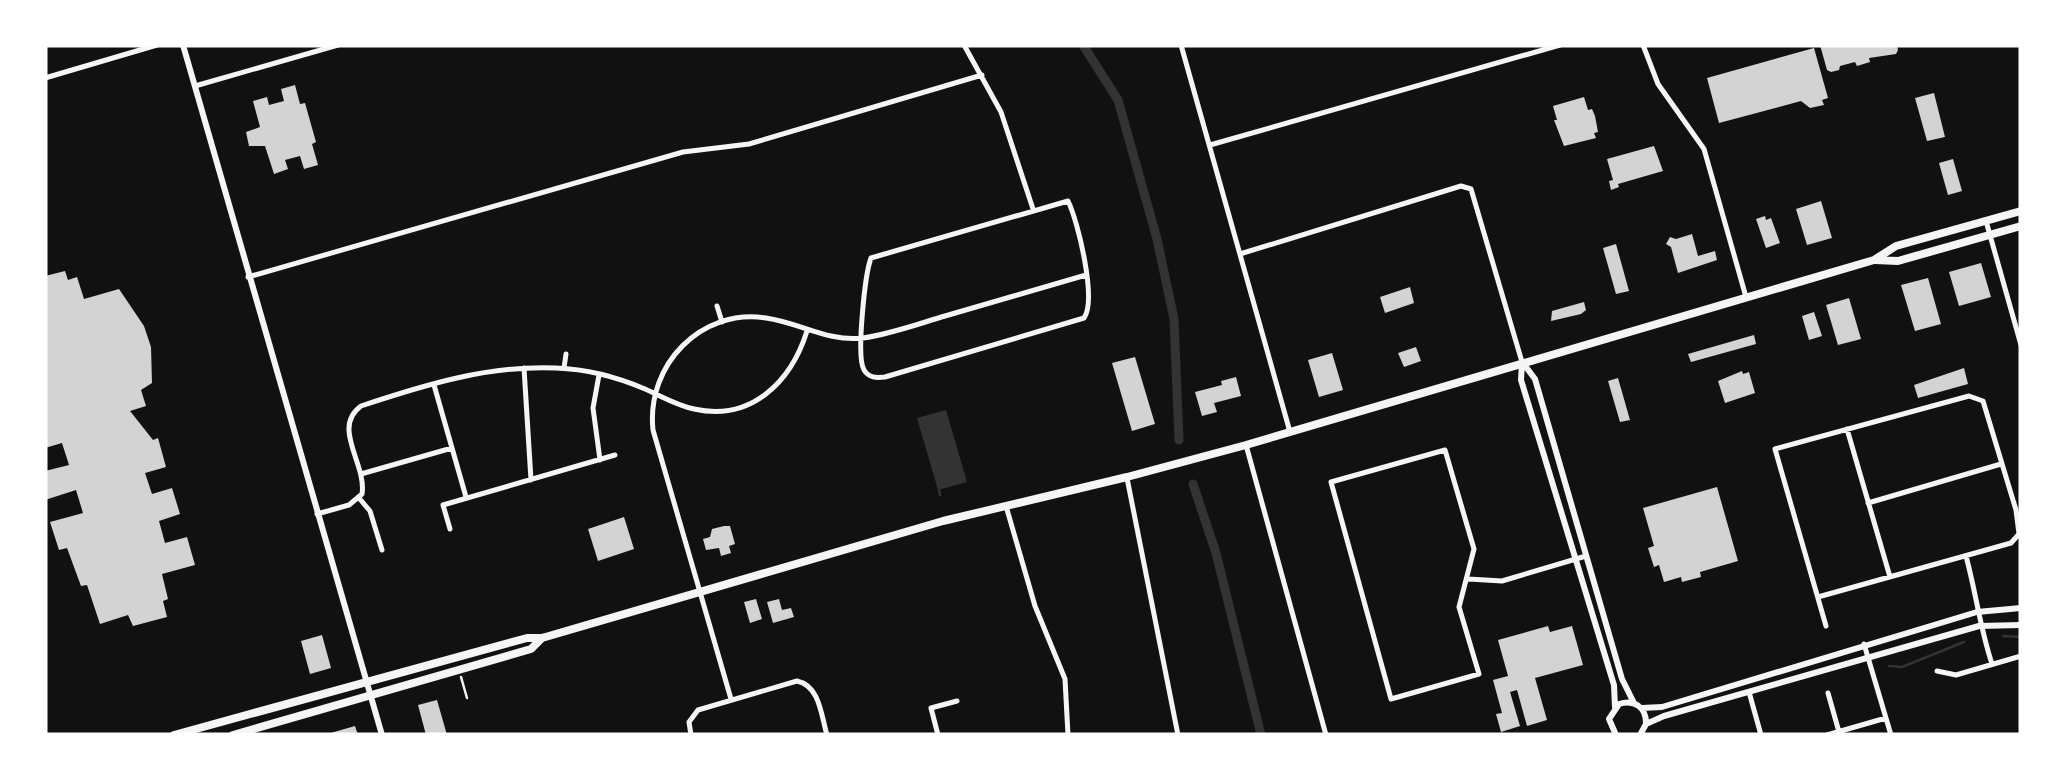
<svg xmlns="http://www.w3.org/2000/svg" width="2066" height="780" font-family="Signika,sans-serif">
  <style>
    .water { fill: #333 }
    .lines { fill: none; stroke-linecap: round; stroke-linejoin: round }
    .stream { stroke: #333; stroke-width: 2.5 }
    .canal { stroke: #333; stroke-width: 9 }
    .building { fill: #d3d3d3 }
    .path { stroke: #f5f5f5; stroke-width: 2.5 }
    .minor { stroke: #f5f5f5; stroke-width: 5 }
    .tertiary { stroke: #f5f5f5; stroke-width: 6 }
    .secondary { stroke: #f5f5f5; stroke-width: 6 }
    .primary { stroke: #f5f5f5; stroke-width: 8 }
  </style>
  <rect width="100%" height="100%" fill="#111"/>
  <path class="water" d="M946 410 967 482 938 490 917 418Z"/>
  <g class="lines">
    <path class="stream" d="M939 490 940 495
      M2003 636 2021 637
      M1889 666 1902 667 1964 642"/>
    <path class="canal" d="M1083 45 1118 100 1157 239 1174 319 1179 440
      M1193 484 1216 553 1261 735"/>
  </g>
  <path class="building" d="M1820 45H1897L1898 50 1896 54 1869 58 1870 62 1857 66 1855 62 1840 66 1839 70 1831 72 1827 70Z
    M1814 48 1828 98 1822 100 1824 105 1810 108 1801 101 1719 123 1707 78Z
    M295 85 300 104 305 103 316 142 312 144 318 165 304 169 300 156 285 160 288 169 274 174 265 146H249L246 132 260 127 253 101 267 97 269 105 284 101 281 89Z
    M1934 93 1945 137 1927 141 1915 98Z
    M1584 97 1588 110 1592 109 1595 116 1598 132 1594 133 1596 138 1564 146 1554 120H1557L1553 106Z
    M1654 146 1663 171 1618 184 1619 187 1611 190 1609 181 1613 180 1607 159Z
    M1953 159 1962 191 1948 195 1939 163Z
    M1821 201 1832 238 1807 245 1796 209Z
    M1765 216 1766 220 1771 218 1780 243 1766 248 1756 219Z
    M1692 234 1698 256 1715 251 1717 260 1678 273 1671 247 1666 244 1670 237 1676 239Z
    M1616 244 1629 291 1616 294 1603 248Z
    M1981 263 1991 297 1959 306 1949 272Z
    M65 271 68 280 77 277 84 299 119 289 144 326 151 347 152 383 141 390 146 406 130 411 153 440 158 438 166 467 145 473 152 494 172 488 180 514 159 521 165 543 187 537 195 565 162 574 168 599 163 601 167 617 133 626 128 615 100 624 87 585 81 586 67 548 59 550 50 522 83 513 76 490 45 500V471L69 465 62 443 45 448V276Z
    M1928 278 1941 324 1915 331 1901 285Z
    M1410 287 1414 303 1385 313 1380 297Z
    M1849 298 1861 339 1838 345 1826 305Z
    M1584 302 1586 310 1581 314 1551 321 1552 311Z
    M1814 312 1822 336 1809 340 1802 316Z
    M1754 335 1756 344 1691 362 1688 354Z
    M1416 347 1421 361 1404 367 1398 353Z
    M1332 353 1343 390 1319 397 1308 360Z
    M1135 357 1155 424 1132 431 1112 363Z
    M1964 368 1968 384 1918 398 1914 385Z
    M1742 371 1743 374 1749 372 1755 393 1725 403 1718 381Z
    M1236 377 1241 396 1214 403 1217 412 1202 416 1195 392 1222 385 1221 381Z
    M1618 378 1630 420 1620 422 1608 381Z
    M1717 487 1738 561 1700 572 1701 577 1682 582 1681 577 1664 582 1659 565 1654 567 1648 548 1654 546 1643 508Z
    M624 517 634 549 598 561 588 529Z
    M724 526H730L735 544 729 546 731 553 721 556 719 548 706 550 703 539 710 537 712 529Z
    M756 599 762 619 750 623 744 602Z
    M779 599 782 610 791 608 794 617 773 623 767 602Z
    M1548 626 1550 632 1572 626 1583 665 1535 678 1547 720 1527 726 1517 690 1510 692 1520 726 1501 732 1496 714 1502 713 1493 680 1508 676 1498 640Z
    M322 635 331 668 310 674 301 641Z
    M437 700 447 735H426L418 705Z
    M355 726 358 735H327V734Z"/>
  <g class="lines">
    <path class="path" d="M461 677 467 698"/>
    <path class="minor" d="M964 45 1001 112 1033 209
      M1181 45 1290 432
      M1643 45 1658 84 1704 149 1746 297
      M45 78 157 45
      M195 86 338 45
      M1210 145 1560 45
      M1068 201C1078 221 1097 300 1084 318L885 377C876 378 869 378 864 370 856 357 865 274 871 258Z
      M1986 221 2021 345
      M1240 254 1461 186 1471 189 1522 362
      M248 277 683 152 749 144 982 75
      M717 306 722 322
      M524 368 531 480
      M564 368 566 354
      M599 375 593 408 600 460
      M434 385 466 497
      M1847 429 1890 577
      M1246 445 1326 735
      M1445 450 1474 549 1459 607 1479 674 1391 699 1331 482Z
      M361 474 452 448
      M1127 478 1178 735
      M359 498 370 511 382 550
      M1868 503 2001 464
      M1006 506 1035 606 1065 679 1068 735
      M317 514 349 505 362 494C367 464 331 428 361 406 424 385 489 365 556 368 585 369 617 377 645 389 661 396 676 405 694 409 751 422 791 382 807 331
      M450 529 443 505 615 455
      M1966 556C1976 593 1980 628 1992 664
      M1468 579 1502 581 1586 556
      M1818 597 2011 543 2019 534 2016 510 1983 401 1969 396 1775 449 1826 626
      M1864 644 1891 735
      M1937 671 1956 675 2021 656
      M1749 692 1761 735
      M1828 693 1839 732
      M731 699 653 430C646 365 701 308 766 318 801 323 827 342 863 338 891 334 918 324 945 316 992 302 1039 289 1086 275
      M691 735 689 722 698 710 797 681C820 686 821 715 827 735
      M938 735 931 708 957 701
      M1827 735 1886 718"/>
    <path class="tertiary" d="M1522 363 1521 380 1614 685 1615 707
      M1523 363 1535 379 1622 679 1634 703
      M1642 708 1662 707 1977 612 2021 608
      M1616 735 1609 719 1619 704C1634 699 1646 707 1646 723
      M1640 735 1646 724 1664 716 1979 626 2021 625"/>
    <path class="secondary" d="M183 45 382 735"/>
    <path class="primary" d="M1875 260 1898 261 2021 226
      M174 735 527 638H542L943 521 1127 477 1246 445 1874 260 1896 246 2021 211
      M233 735 531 649 542 638"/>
  </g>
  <rect width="2066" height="780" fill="none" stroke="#ffffff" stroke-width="95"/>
</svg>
